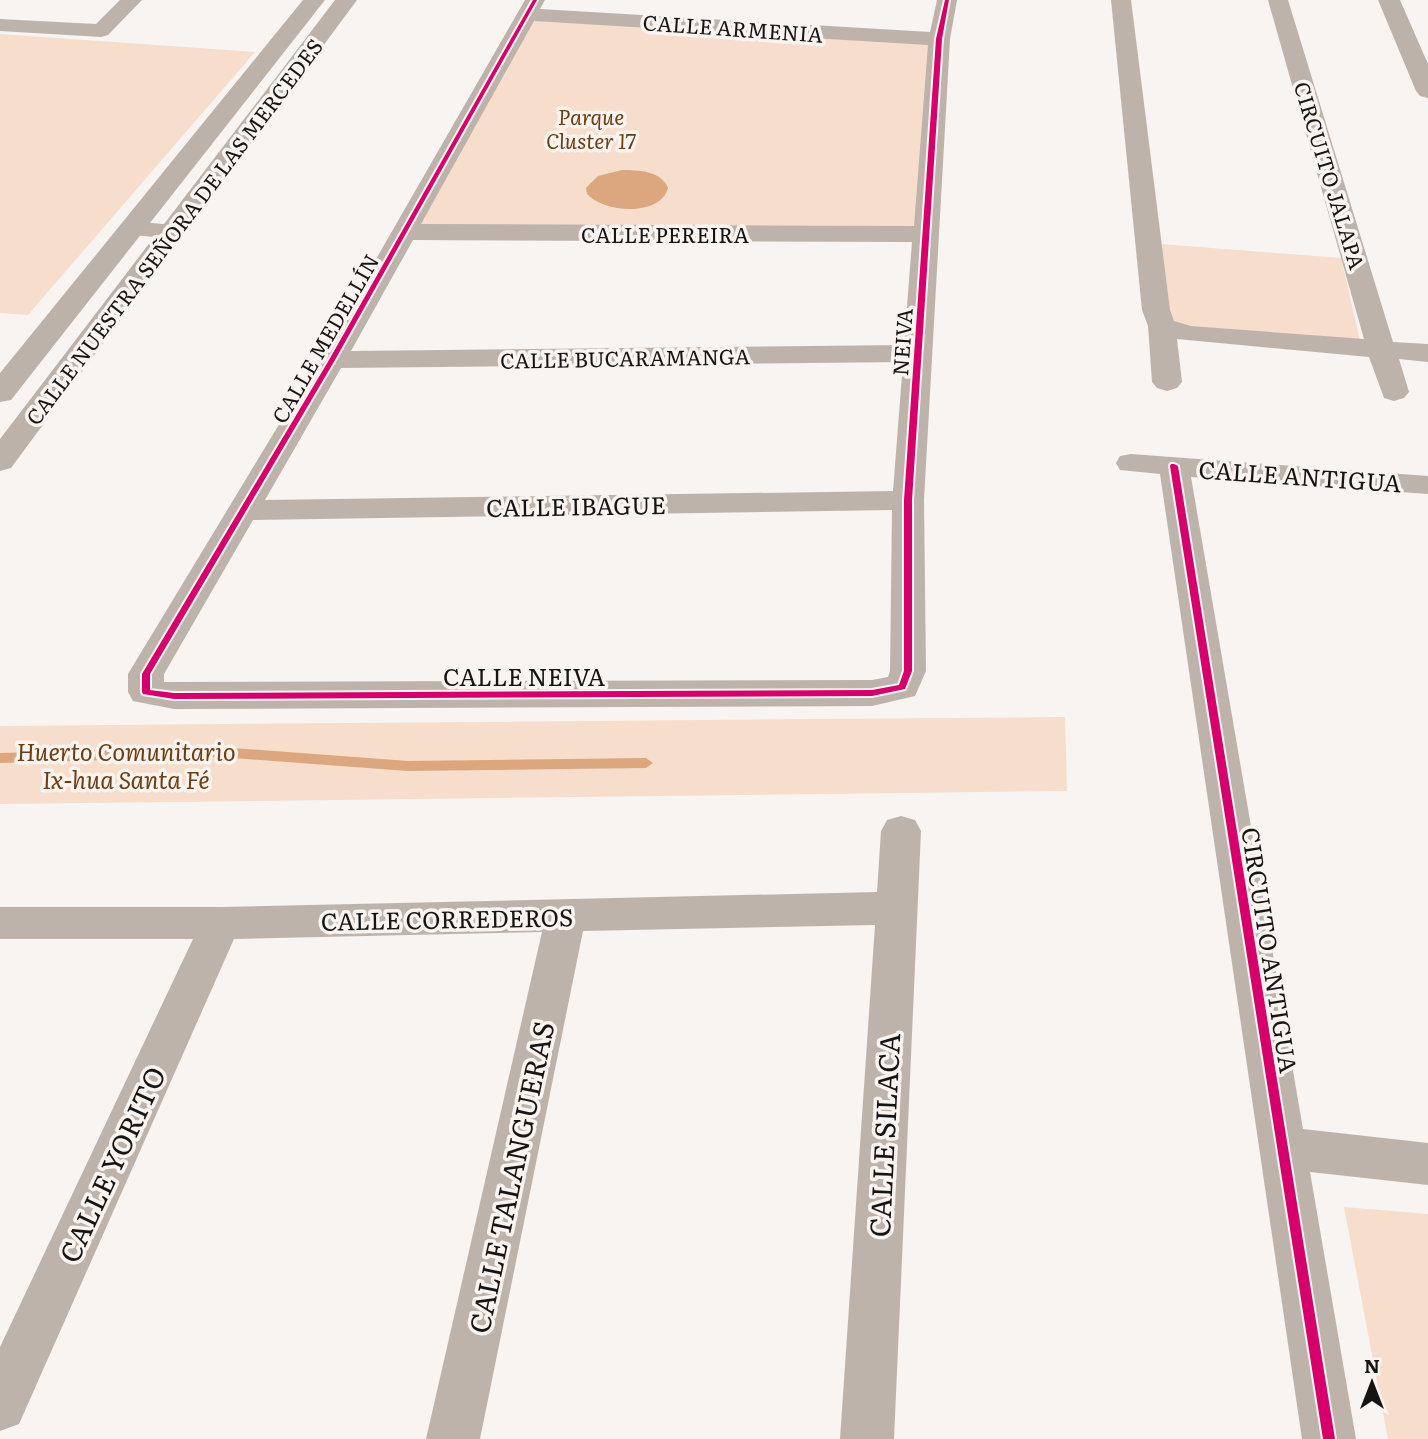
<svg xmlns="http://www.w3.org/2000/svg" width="1428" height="1439" font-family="Literata,serif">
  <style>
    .green { fill: #f7ddcb }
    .water { fill: #dca77e }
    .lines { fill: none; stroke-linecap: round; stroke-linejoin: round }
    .stream { fill: #dca77e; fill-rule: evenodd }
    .street { fill: #beb3ab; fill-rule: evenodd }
    .secondary { fill: #bcb2aa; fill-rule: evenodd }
    .cycleway-casing { stroke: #f9f4f0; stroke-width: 4 }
    .cycleway { fill: #d6006c; fill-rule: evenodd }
    .labels { text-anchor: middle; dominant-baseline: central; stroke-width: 7; stroke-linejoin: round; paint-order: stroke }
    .far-street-label { font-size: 21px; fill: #171514; stroke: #f9f4f0 }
    .far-park-label { font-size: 21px; font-style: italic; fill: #6f3e12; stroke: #f9f4f0 }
    .street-label { font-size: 24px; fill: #171514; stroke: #f9f4f0 }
    .park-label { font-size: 24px; font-style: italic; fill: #6f3e12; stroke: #f9f4f0 }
    .near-street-label { font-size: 28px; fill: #171514; stroke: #f9f4f0 }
  </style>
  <rect width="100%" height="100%" fill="#f7f4f2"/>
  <path class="green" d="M533 19 929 43 927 231 405 232Z
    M0 34 255 52 28 315 0 313Z
    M1161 244 1341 258 1360 340 1167 324Z
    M1065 717 1067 791 0 804V726Z
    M1344 1207 1428 1214V1439H1388Z"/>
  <path class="water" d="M622 170C639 170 661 171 668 188 660 217 604 213 587 194L586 188 598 176Z"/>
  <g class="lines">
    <path class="stream" d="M219 747 408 761 646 758 653 763 646 768 408 771 219 757 0 763V753Z"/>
    <path class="street" d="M120 0H142L108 35 101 37 0 31V19L96 24Z
      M525 0H545L540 9 930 32 937 0H957L950 39 924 500 926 671 915 696 872 706 174 709 133 701 128 692V674L318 360ZM534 21 928 45 914 226 421 224ZM413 240 912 242 904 345 351 351ZM903 362 893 491 265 500 341 368ZM892 510 890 671 888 677 872 680 164 682V674L253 520Z
      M1111 0H1131L1170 310 1174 321 1191 326 1364 339 1268 0H1288L1393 342 1428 344V362L1399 359 1409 392 1404 398 1394 401 1384 398 1369 357 1177 339 1182 382 1177 388 1167 391 1157 388 1152 382 1148 326 1142 310Z
      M132 221 183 226 187 231 183 236 174 239 123 234 119 229 123 224Z
      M1131 454 1428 476V494L1191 477 1303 1129 1428 1143V1185L1310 1172 1356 1439H1302L1160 474 1120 470 1116 463 1120 456Z
      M901 816 915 820 921 831 894 1439H840L875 925 583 931 480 1439H426L542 932 234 939 19 1424 0 1431V1347L193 939H0V907H221L877 892 881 831 887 820Z"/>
    <path class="secondary" d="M303 0H325L11 400 0 402V373Z
      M335 0H357L11 468 0 471V439Z
      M1378 0H1400L1428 64V98L1420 96 1416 91Z"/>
    <g class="cycleway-casing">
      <path id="cycleway" d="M533 0H537L335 360 150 674V690L174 693 872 690 899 685 904 671V500L936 39 945 0H949L942 39 912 500V671L905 689 872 696 174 699 143 694 142 692V674L329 360Z
        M1171 464H1174L1178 466 1335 1439H1323L1170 466Z"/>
    </g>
    <use href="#cycleway" class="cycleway"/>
  </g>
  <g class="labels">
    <g class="far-street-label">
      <text transform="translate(733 27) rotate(4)">CALLE ARMENIA</text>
      <text transform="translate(1331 175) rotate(73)">CIRCUITO JALAPA</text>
      <text transform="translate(173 231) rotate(-53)">CALLE NUESTRA SEÑORA DE LAS MERCEDES</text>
      <text x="665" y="233">CALLE PEREIRA</text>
      <text transform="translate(324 338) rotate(-60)">CALLE MEDELLÍN</text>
      <text transform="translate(901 342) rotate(-86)">NEIVA</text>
      <text transform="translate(625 357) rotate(-1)">CALLE BUCARAMANGA</text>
    </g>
    <g class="far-park-label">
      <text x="591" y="115">Parque<tspan x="591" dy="24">Cluster 17</tspan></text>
    </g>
    <g class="street-label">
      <text transform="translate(1300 475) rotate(4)">CALLE ANTIGUA</text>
      <text transform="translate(576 505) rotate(-1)">CALLE IBAGUE</text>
      <text x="524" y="675">CALLE NEIVA</text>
      <text transform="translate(447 918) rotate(-1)">CALLE CORREDEROS</text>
      <text transform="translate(1271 950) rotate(81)">CIRCUITO ANTIGUA</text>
    </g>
    <g class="park-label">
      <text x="126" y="750">Huerto Comunitario<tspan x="126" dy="28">Ix-hua Santa Fé</tspan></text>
    </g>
    <g class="near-street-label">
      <text transform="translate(883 1135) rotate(-87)">CALLE SILACA</text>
      <text transform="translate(111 1164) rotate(-65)">CALLE YORITO</text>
      <text transform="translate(510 1177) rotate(-78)">CALLE TALANGUERAS</text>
    </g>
  </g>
  <g transform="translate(1372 1383)" stroke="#f9f4f0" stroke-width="5" paint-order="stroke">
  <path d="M0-5L12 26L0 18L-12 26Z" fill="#171514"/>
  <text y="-10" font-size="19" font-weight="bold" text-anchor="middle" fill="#171514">N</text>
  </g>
</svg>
